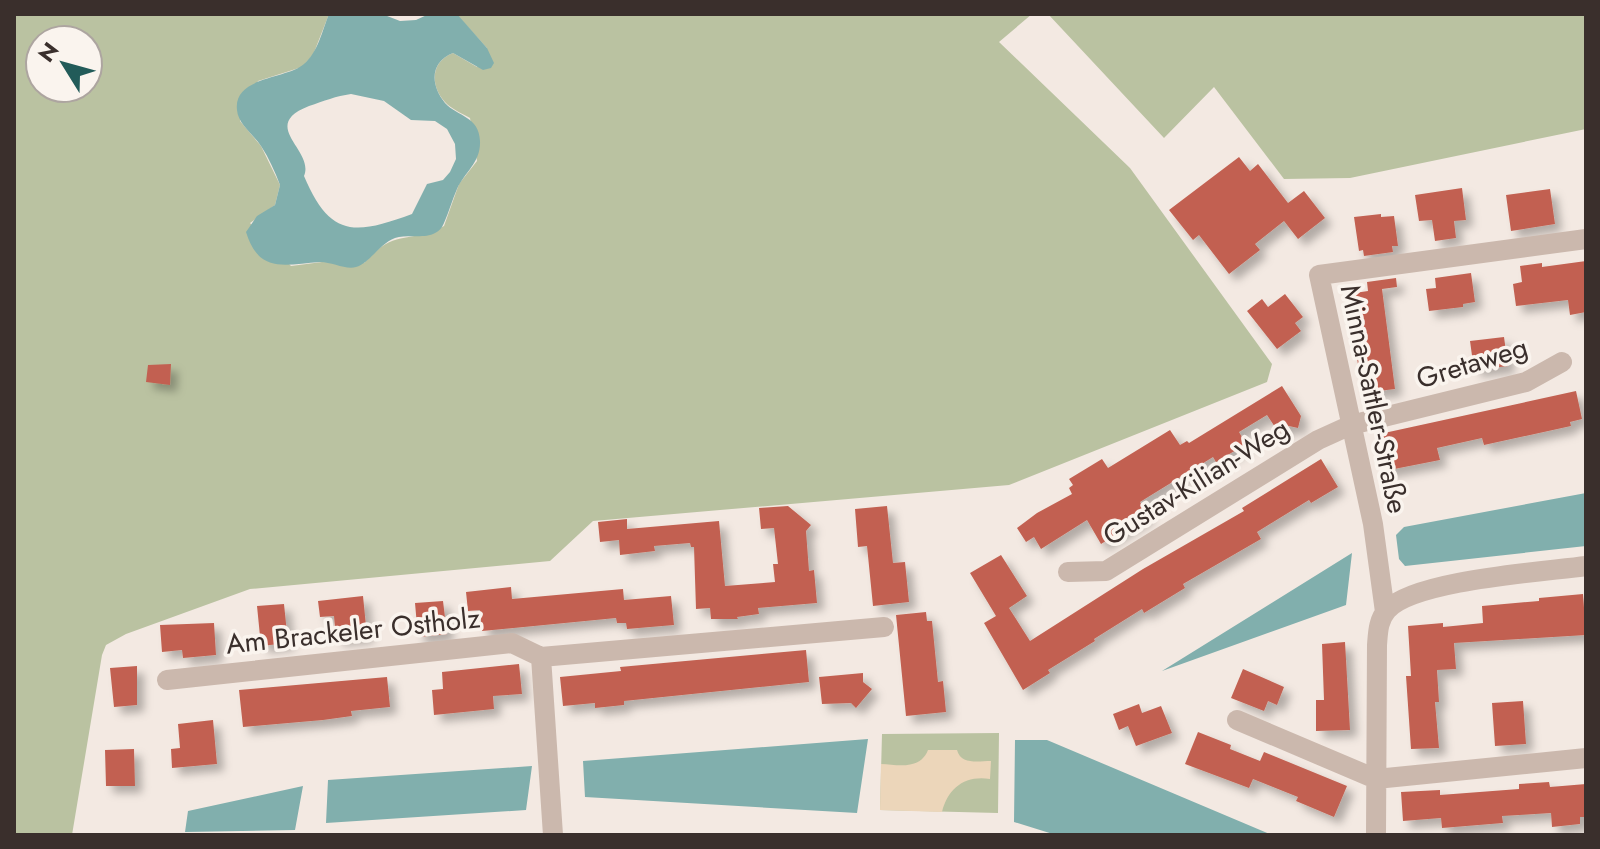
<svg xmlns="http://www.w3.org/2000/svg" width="1600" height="849" font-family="Jost,sans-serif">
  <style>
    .green { fill: #bac2a1; fill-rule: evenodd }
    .sand { fill: #ecd6ba }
    .water { fill: #81afad; fill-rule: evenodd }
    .building { fill: #c26151; filter: url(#shadow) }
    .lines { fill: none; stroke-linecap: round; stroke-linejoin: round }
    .street { stroke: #cbb8ad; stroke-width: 20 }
    .labels { text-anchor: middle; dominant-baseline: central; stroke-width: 7; stroke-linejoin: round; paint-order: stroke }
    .street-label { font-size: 28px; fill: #3a2f2c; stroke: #faf4ee }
  </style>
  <defs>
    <filter id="shadow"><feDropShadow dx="7" dy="7" stdDeviation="4" flood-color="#0004"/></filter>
  </defs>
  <rect width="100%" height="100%" fill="#f3e9e2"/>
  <path class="green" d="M14 14H329L313 55 302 67 258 81 240 121 261 146 280 185 275 205 250 223 291 266 322 262 364 263C396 227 407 245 444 226L459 184 477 161 470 118C463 114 454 110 448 105 430 89 429 62 453 53L477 67 487 48 456 14H1032L999 42 1130 168 1272 364 1267 382 1009 485 593 521 550 561 250 589 126 634 106 645 102 655 72 835H14ZM40 40H88V88H40Z
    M1048 14H1586V129L1350 178 1284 179 1214 87 1164 138Z
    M999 733 998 813 880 810 882 734Z"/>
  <path class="sand" d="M928 750H957C961 765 978 761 991 761L990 779C965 775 948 788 942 812L880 810 881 764C899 765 920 770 928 750Z"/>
  <path class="water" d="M329 14H382L400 21 416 20 429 14H457L487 48 494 63 491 68 483 70 453 53C430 62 430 85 445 103 458 117 479 116 480 141 481 162 465 172 457 189 452 200 449 212 444 223 436 243 410 233 395 238 379 244 370 263 356 267 346 270 332 262 320 262 286 264 259 275 246 232L257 216 275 205 280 185C275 172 269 158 261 146 253 134 238 124 237 110 233 76 288 79 304 64 318 52 322 31 329 14ZM351 94 384 101 411 120 435 121 447 129 455 144 456 159 450 172 443 180 427 184 412 214C355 235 330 238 304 176 315 150 258 126 309 106 324 101 336 96 351 94Z
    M1586 493V546L1405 566 1399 559 1396 535 1404 527Z
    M1352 553 1346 605 1162 671Z
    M868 739 857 813 585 797 583 761Z
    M1015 740H1047L1272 835H1056L1014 822Z
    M532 766 526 810 326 823 328 780Z
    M303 786 295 830 185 832 188 811Z"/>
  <path class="building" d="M1239 157 1250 171 1258 164 1288 203 1304 191 1325 218 1298 239 1284 221 1255 244 1260 250 1229 274 1199 235 1193 240 1169 210Z
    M1462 188 1466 220 1454 221 1456 238 1435 241 1432 220 1419 221 1415 195Z
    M1550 189 1555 224 1511 231 1506 195Z
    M1381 214V217L1394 216 1398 246H1392L1393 252 1364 256 1363 250 1359 251 1354 217Z
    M1586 261V312L1570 315 1568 300 1516 306 1513 284 1522 282 1520 266 1542 263V267Z
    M1471 273 1475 302 1463 304V307L1429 311 1426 289 1436 288 1435 278Z
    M1396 278 1397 287 1382 289 1395 389 1362 393 1348 294 1368 291 1367 282Z
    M1285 294 1303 317 1295 323 1301 331 1277 349 1247 311 1262 299 1268 307Z
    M1504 337 1508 366 1474 370 1470 341Z
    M171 364 170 385 146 382 148 365Z
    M1282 386 1301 416 1298 428 1289 426 1279 433 1267 415 1239 432 1246 444 1216 462 1213 457 1140 502 1148 515 1101 544 1087 520 1041 549 1034 537 1026 542 1017 528 1037 513 1072 494 1069 488 1073 485 1069 479 1102 459 1108 468 1170 430 1180 445 1187 441 1189 443Z
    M1576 391 1582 419 1570 422 1571 426 1484 445 1482 438 1437 448 1440 460 1384 471 1375 435Z
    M1321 459 1338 487 1311 503 1309 500 1257 532 1261 539 1183 584 1185 588 1144 613 1142 609 1094 639 1095 641 1048 670 1050 673 1023 690 984 623 996 616 970 573 1001 555 1027 596 1009 608 1030 641 1143 569 1244 511 1242 508Z
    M788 506 811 525 806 531 809 571 814 570 817 603 758 608 759 614 737 617 738 619H711L710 608 696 609 694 547H691L690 543 654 546 655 551 620 555 619 540 600 542 598 522 627 519V529L719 521 725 586 775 582 773 564H778L774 528 761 529 759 508Z
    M887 506 893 563 905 562 909 602 873 606 867 546 858 547 855 509Z
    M511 587 512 599 623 589 624 600 671 596 674 625 627 629 626 623H617L616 618 482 631 480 610 468 611 466 592Z
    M1583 594 1586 635 1454 643 1456 669 1437 670 1439 702H1435L1439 748 1411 749 1406 676H1411L1408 626 1443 623V627L1483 623 1482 606 1539 601V598Z
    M363 596 367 636 336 639 334 616 320 617 318 601Z
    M443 601 447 634 418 637 415 603Z
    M284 604 288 643 261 646 257 606Z
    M926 612 927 621H932L938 682 943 681 946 712 906 716 896 615Z
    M214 623 216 655 183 658 182 650 162 652 160 625Z
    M1345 642 1350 730 1316 731V700H1324L1322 644Z
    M806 650 809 682 624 701V705L595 708V703L563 706 560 677 621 671 620 667Z
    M519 664 522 694 493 696 494 709 434 715 432 690 443 689 442 672Z
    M137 666V705L114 707 110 668Z
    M1243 669 1284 687 1277 705 1268 701 1264 711 1231 698Z
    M863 673V682L872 689 856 708 851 703 822 704 819 677Z
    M387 677 390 707 351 711 352 716 323 720 243 727 239 690Z
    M1523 701 1526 744 1495 746 1492 703Z
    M1139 704 1142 713 1161 706 1172 733 1136 746 1128 726 1119 730 1113 714Z
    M213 720 217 764 172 768 171 749 180 748 178 724Z
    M1198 732 1231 745 1230 749 1260 761 1264 752 1347 786 1334 817 1296 801 1298 797 1253 779 1249 788 1185 764Z
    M134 749 135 786H106L105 750Z
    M1549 782 1550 787 1586 784V817H1580V824L1552 827 1551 813 1502 816 1503 823 1442 828 1441 818 1403 821 1401 792 1440 790V795L1519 789V784Z"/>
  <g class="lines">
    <path class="street" d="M1068 572 1106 571 1318 440 1351 425 1526 382 1562 362
      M1385 612 1373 524 1319 275 1586 239
      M541 657 553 835
      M167 680 512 643 541 657 884 627
      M1237 720 1376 779 1586 758
      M1376 835 1377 645C1378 633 1378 620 1387 610 1414 580 1542 572 1586 566"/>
  </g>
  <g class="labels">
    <g class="street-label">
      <text transform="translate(1472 363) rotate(-17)">Gretaweg</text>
      <text transform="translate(1374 399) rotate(78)">Minna-Sattler-Straße</text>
      <text transform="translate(1196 482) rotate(-32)">Gustav-Kilian-Weg</text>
      <text transform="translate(353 631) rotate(-6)">Am Brackeler Ostholz</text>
    </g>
  </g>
  <rect width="1600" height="849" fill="none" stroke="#3a2f2c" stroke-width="32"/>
  <g transform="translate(64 64) rotate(307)"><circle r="38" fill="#faf4ee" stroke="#ada5a0" stroke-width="2"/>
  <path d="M0-6L14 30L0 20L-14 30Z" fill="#225b59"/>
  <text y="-12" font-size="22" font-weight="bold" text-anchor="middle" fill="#3a2f2c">N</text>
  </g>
</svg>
